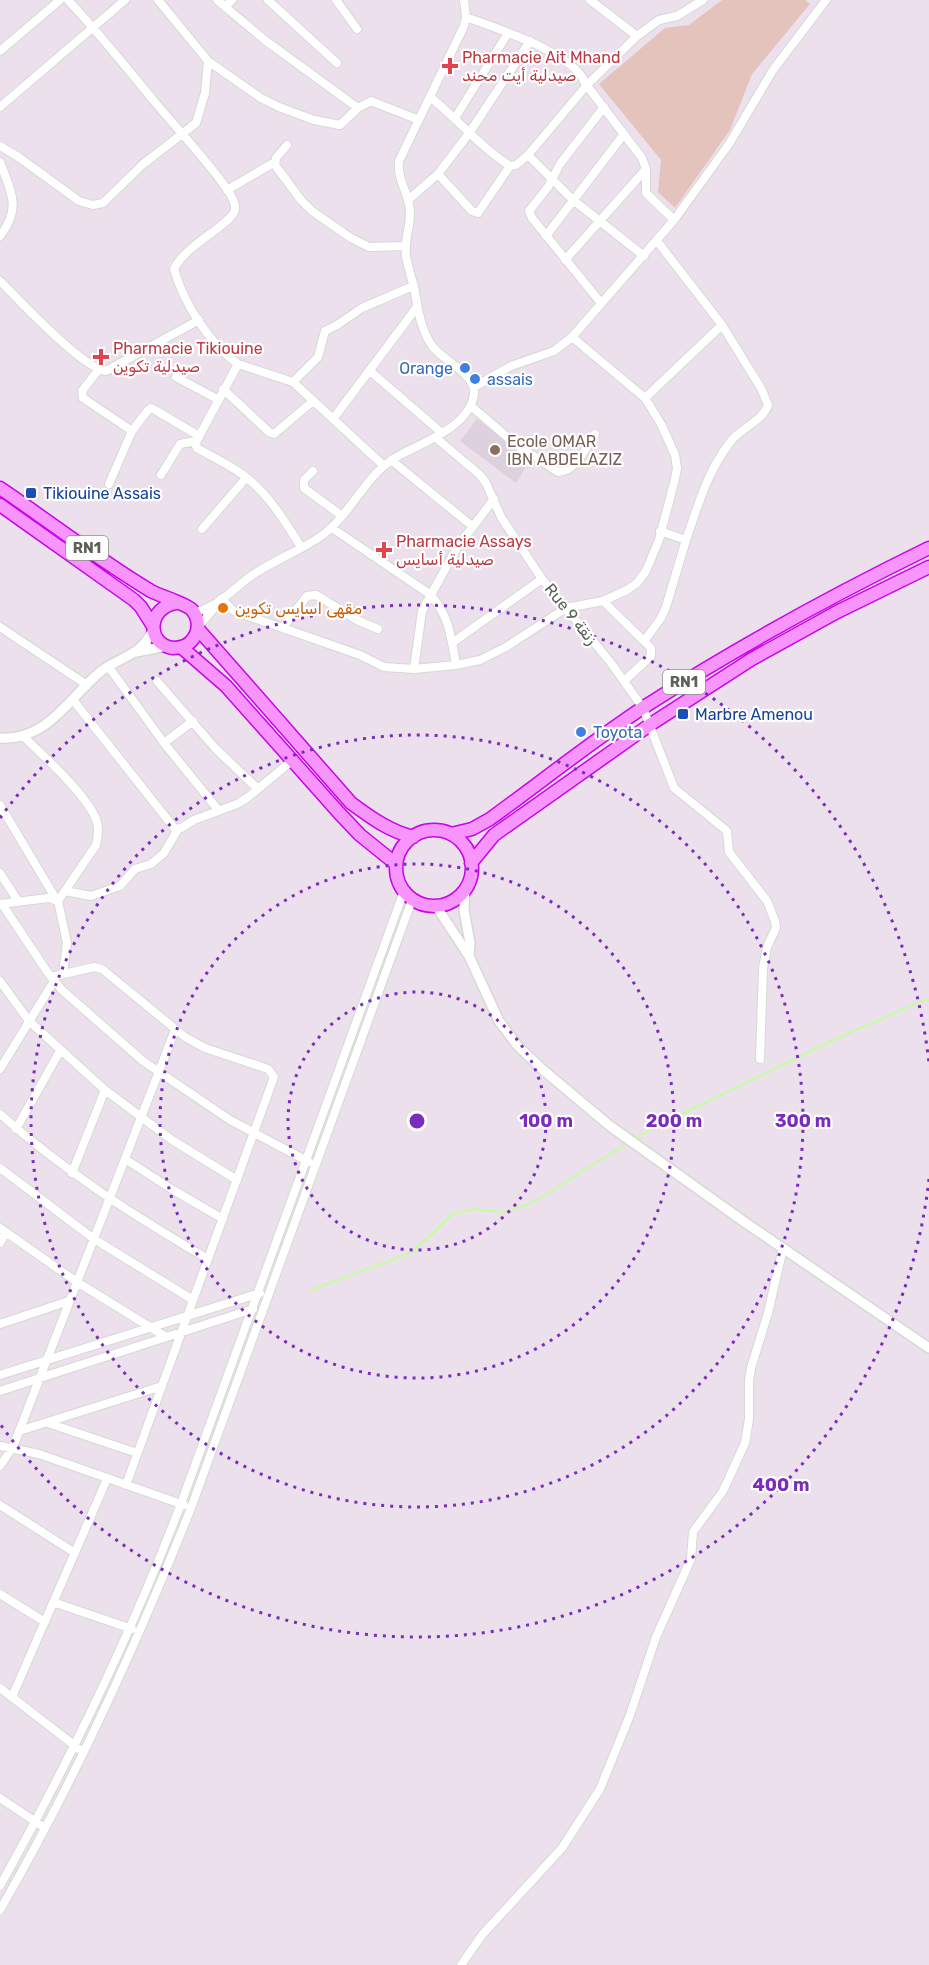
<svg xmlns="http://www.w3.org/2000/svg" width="929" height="1965" font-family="Rubik,'Noto Sans Arabic',sans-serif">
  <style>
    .education { fill: #ddd1de }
    .green { fill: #e3c3bc }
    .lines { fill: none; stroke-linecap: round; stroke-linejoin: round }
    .stream { stroke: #c3fe9e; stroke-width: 2 }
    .minor-casing { stroke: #d4dad3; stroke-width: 10 }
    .tertiary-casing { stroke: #d4dad3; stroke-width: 12 }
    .trunk-casing { stroke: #c904e8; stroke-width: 15 }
    .minor { stroke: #fff; stroke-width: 8 }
    .tertiary { stroke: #fff; stroke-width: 9 }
    .trunk { stroke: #f895fc; stroke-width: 12 }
    .ring { fill: none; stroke: #7b2cbf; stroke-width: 3; stroke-dasharray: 3 6 }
    .health-dot { fill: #e0444e; stroke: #fff; stroke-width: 2 }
    .shop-dot { fill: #3f7fe0; stroke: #fff; stroke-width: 2 }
    .education-dot { fill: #8d6e63; stroke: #fff; stroke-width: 2 }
    .transit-dot { fill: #1a4fb4; stroke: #fff; stroke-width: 2 }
    .food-dot { fill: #e8710a; stroke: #fff; stroke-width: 2 }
    .labels { text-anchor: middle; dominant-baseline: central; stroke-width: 4.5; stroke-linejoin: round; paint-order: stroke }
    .shield { fill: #fff; stroke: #8c908b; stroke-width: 1.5 }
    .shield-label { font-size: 15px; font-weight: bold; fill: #5b6159 }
    .health-label { font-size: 16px; fill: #be3a42; stroke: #fff; text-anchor: start }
    .shop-label { font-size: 16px; fill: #366cbe; stroke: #fff; text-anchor: start }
    .education-label { font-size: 16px; fill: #785e54; stroke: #fff; text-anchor: start }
    .transit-label { font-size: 16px; fill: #164399; stroke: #fff; text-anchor: start }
    .food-label { font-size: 16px; fill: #c56008; stroke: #fff; text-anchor: start }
    .street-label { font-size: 16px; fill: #5b6159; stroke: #fff }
    .centre { fill: #7b2cbf; stroke: #fff; stroke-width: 3 }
    .ring-label { font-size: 18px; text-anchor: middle; font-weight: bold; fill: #7b2cbf; stroke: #fff; stroke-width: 4.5; stroke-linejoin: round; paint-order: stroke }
  </style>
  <rect width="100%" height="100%" fill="#ebe0ec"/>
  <path class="education" d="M477 419 531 459 516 483 460 441Z"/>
  <path class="green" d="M722 0H805L810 4 752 74 730 130 675 208 658 192 661 160 599 84 665 28 689 25Z"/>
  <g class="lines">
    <path class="stream" d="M634 1139 661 1124 840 1037 922 1001 929 1000
      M311 1290 410 1253 429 1237 452 1214 475 1209 503 1212 532 1203 629 1142"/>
    <g class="minor-casing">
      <path id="minor" d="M68 0C98 32 126 67 154 101 178 130 205 158 227 189 231 195 236 203 235 210 232 224 185 245 174 269 184 304 209 343 238 364L293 382 383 465
        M217 0 266 41 358 108
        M268 0 337 63
        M336 0 357 29
        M590 0 637 36
        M225 7 232 0
        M466 17C495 28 575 53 585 83L642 158 646 169V193L674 220
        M0 51 60 0
        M208 61 261 98 279 107 314 120 340 125 358 108 371 101 419 120
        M430 97C458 119 480 147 510 166L516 165 528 155 587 85 637 36 659 20 677 16 703 0
        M0 107 125 0
        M455 118 508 33
        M287 145 276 158 275 165 301 200 312 211 351 238 369 247 405 246
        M0 146 17 156 79 201 93 205 103 203 142 165 196 123 205 93 208 61 158 0
        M528 155 573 200 644 256
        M0 162C11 192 22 208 0 236
        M438 174 472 211 478 213 510 166
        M227 190 275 162
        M408 200 438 174 470 132 530 41
        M546 236 624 134
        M657 241 722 325 762 390 768 405C763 421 741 428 731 441 708 470 698 505 686 540L660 531
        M565 260 646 169
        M0 281C19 300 82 368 106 371L199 320
        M601 303 532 218 529 211 548 187 560 164 604 107
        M238 364 195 444 197 448C212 457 228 464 242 474 268 493 284 520 301 547
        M99 369 82 391 83 398 132 431
        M370 371 442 433
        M176 377 219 400
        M293 382 318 357 325 331 337 325 362 308 413 286
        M474 387 511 366 554 351 572 337 674 220 729 144 773 70 826 0
        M223 389 269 432 274 434 313 401
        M645 398 722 325
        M471 406 514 443 558 472C576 472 586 447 595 434
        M333 419 417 307
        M435 437 480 475 486 483 501 517 542 579 611 663 643 708 674 788 727 831 729 852 767 901 775 921 776 928 767 947 763 968 760 1059
        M391 460 472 526
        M313 471 304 480V488L342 516
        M161 475 180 444 196 441
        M109 484 132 431 148 410 151 408 155 410 199 436
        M332 528 431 595C450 618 451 637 456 665
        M202 529 246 478
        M221 599 234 611 360 655 384 667 414 669 456 665 480 660 506 647 566 608 603 601 627 590 637 583 646 571 659 540 675 479 677 468 675 455 661 424 645 398 572 337
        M603 601 651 648V656L624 681
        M194 612C215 610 234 588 251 576 275 559 313 546 332 527 357 503 369 471 400 455 424 442 471 426 474 393 476 375 443 360 433 347 420 330 418 308 414 287 411 277 408 267 406 256 404 241 410 228 410 213 410 194 397 182 399 161L464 26 466 17 464 0
        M0 627 87 685
        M198 627 217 605
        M283 627 307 596 316 595 359 621 378 629
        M645 640 661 618 666 607 686 540
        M452 643 542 579
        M108 666 164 743 219 811
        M414 669 422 611 458 546 494 499
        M157 681 215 748 258 789
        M73 700 175 829 181 828 194 820 237 804 247 798 293 760
        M23 736C43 756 89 796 97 822 99 830 98 837 96 845L58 901
        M164 743 193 721
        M0 805 56 899
        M0 873 18 901
        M65 891 91 896 120 886 135 869 151 864 164 853 178 829
        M0 904 4 907 48 973 62 990 143 1061 230 1120 309 1162
        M0 904 48 898 58 901 67 943 63 974
        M51 977 94 967 102 969 185 1037 205 1048 268 1069 274 1077 126 1485
        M0 981 29 1021 105 1090 172 1140 237 1180
        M0 1069 54 981
        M0 1114C64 1171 134 1216 208 1259
        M16 1129 60 1051
        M125 1159 173 1190 223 1219
        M0 1168 94 1239 193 1300
        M72 1173 105 1090
        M0 1228 77 1282 166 1337
        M0 1243 5 1234
        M0 1324 69 1301
        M0 1375 260 1293
        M0 1391 253 1309
        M48 1423 137 1453
        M19 1431 162 1386
        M0 1446 39 1454 184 1505
        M0 1466 13 1447 175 1030
        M0 1505 75 1553
        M0 1594 45 1622
        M53 1602 132 1629
        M0 1688 83 1752
        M12 1697 107 1479
        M0 1798 45 1828
        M0 1886C69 1762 132 1633 182 1501L404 891
        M0 1910C74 1782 136 1646 191 1508L412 900
        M461 1965 482 1935 562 1848 600 1789 630 1715 656 1637 691 1559 693 1532 723 1491 745 1443 749 1419V1381L751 1368 768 1313 783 1248"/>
    </g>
    <g class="tertiary-casing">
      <path id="tertiary" d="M136 652 167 646
        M0 738C47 741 69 698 100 672 113 661 132 657 143 645 147 641 150 635 154 630
        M465 889 464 910 470 943 469 956
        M436 906 469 956 499 1021 517 1045 542 1069 610 1126 743 1221 929 1348"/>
    </g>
    <g class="trunk-casing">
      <path id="trunk" d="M0 488C50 522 99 560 151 591 160 596 187 604 192 610 199 618 200 630 193 639 189 645 181 648 173 648 145 644 148 607 176 603
        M0 505 134 600 141 607 153 626
        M198 629 351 803C370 817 389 831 413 837
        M181 647 226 686 340 814 360 835 396 864
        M396 868a38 38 0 1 1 76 0a38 38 0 1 1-76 0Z
        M451 834 472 829 490 819C541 782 591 742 644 707 736 648 831 596 929 548
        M471 863 494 835 651 724 752 659 837 612 929 567"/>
    </g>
    <use href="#minor" class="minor"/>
    <use href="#tertiary" class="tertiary"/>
    <use href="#trunk" class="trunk"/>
  </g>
  <g class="ring">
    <circle cx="417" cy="1121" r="129"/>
    <circle cx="417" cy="1121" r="257"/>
    <circle cx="417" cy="1121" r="386"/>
    <path d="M929 1179A515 515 0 0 1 0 1424M0 818A515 515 0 0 1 929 1063"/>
  </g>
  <g class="health-dot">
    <path d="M447 57h6v6h6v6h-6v6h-6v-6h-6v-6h6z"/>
    <path d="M98 348h6v6h6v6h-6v6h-6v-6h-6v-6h6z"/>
    <path d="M381 541h6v6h6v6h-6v6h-6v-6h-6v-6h6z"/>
  </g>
  <g class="shop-dot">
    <circle cx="465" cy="368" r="6"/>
    <circle cx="475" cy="379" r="6"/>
    <circle cx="581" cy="732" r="6"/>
  </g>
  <circle class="education-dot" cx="495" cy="450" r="6"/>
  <g class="transit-dot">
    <rect x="25" y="487" width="12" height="12" rx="3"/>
    <rect x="677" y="708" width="12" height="12" rx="3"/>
  </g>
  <circle class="food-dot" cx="223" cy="608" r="6"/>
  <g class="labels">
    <g class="shield">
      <rect x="66" y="536" width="42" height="24" rx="4.5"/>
      <rect x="663" y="670" width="42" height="24" rx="4.5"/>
    </g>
    <g class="shield-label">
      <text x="87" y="548">RN1</text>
      <text x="684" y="682">RN1</text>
    </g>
    <g class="health-label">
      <text x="462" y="57">Pharmacie Ait Mhand<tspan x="462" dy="18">صيدلية أيت محند</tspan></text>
      <text x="113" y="348">Pharmacie Tikiouine<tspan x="113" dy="18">صيدلية تكوين</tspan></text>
      <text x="396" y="541">Pharmacie Assays<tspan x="396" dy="18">صيدلية أسايس</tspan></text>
    </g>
    <g class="shop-label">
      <text x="453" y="368" text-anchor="end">Orange</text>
      <text x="487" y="379">assais</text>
      <text x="593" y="732">Toyota</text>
    </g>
    <g class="education-label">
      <text x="507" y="441">Ecole OMAR<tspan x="507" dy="18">IBN ABDELAZIZ</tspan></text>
    </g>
    <g class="transit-label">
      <text x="43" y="493">Tikiouine Assais</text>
      <text x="695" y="714">Marbre Amenou</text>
    </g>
    <g class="food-label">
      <text x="235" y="608">مقهى اسايس تكوين</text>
    </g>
    <g class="street-label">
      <text transform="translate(571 614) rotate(51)">Rue 9 زنقة</text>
    </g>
  </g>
  <circle cx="417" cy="1121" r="9" class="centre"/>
  <g class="ring-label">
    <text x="546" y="1127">100 m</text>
    <text x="674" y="1127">200 m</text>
    <text x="803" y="1127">300 m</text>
    <text x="781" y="1491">400 m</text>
  </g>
</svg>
